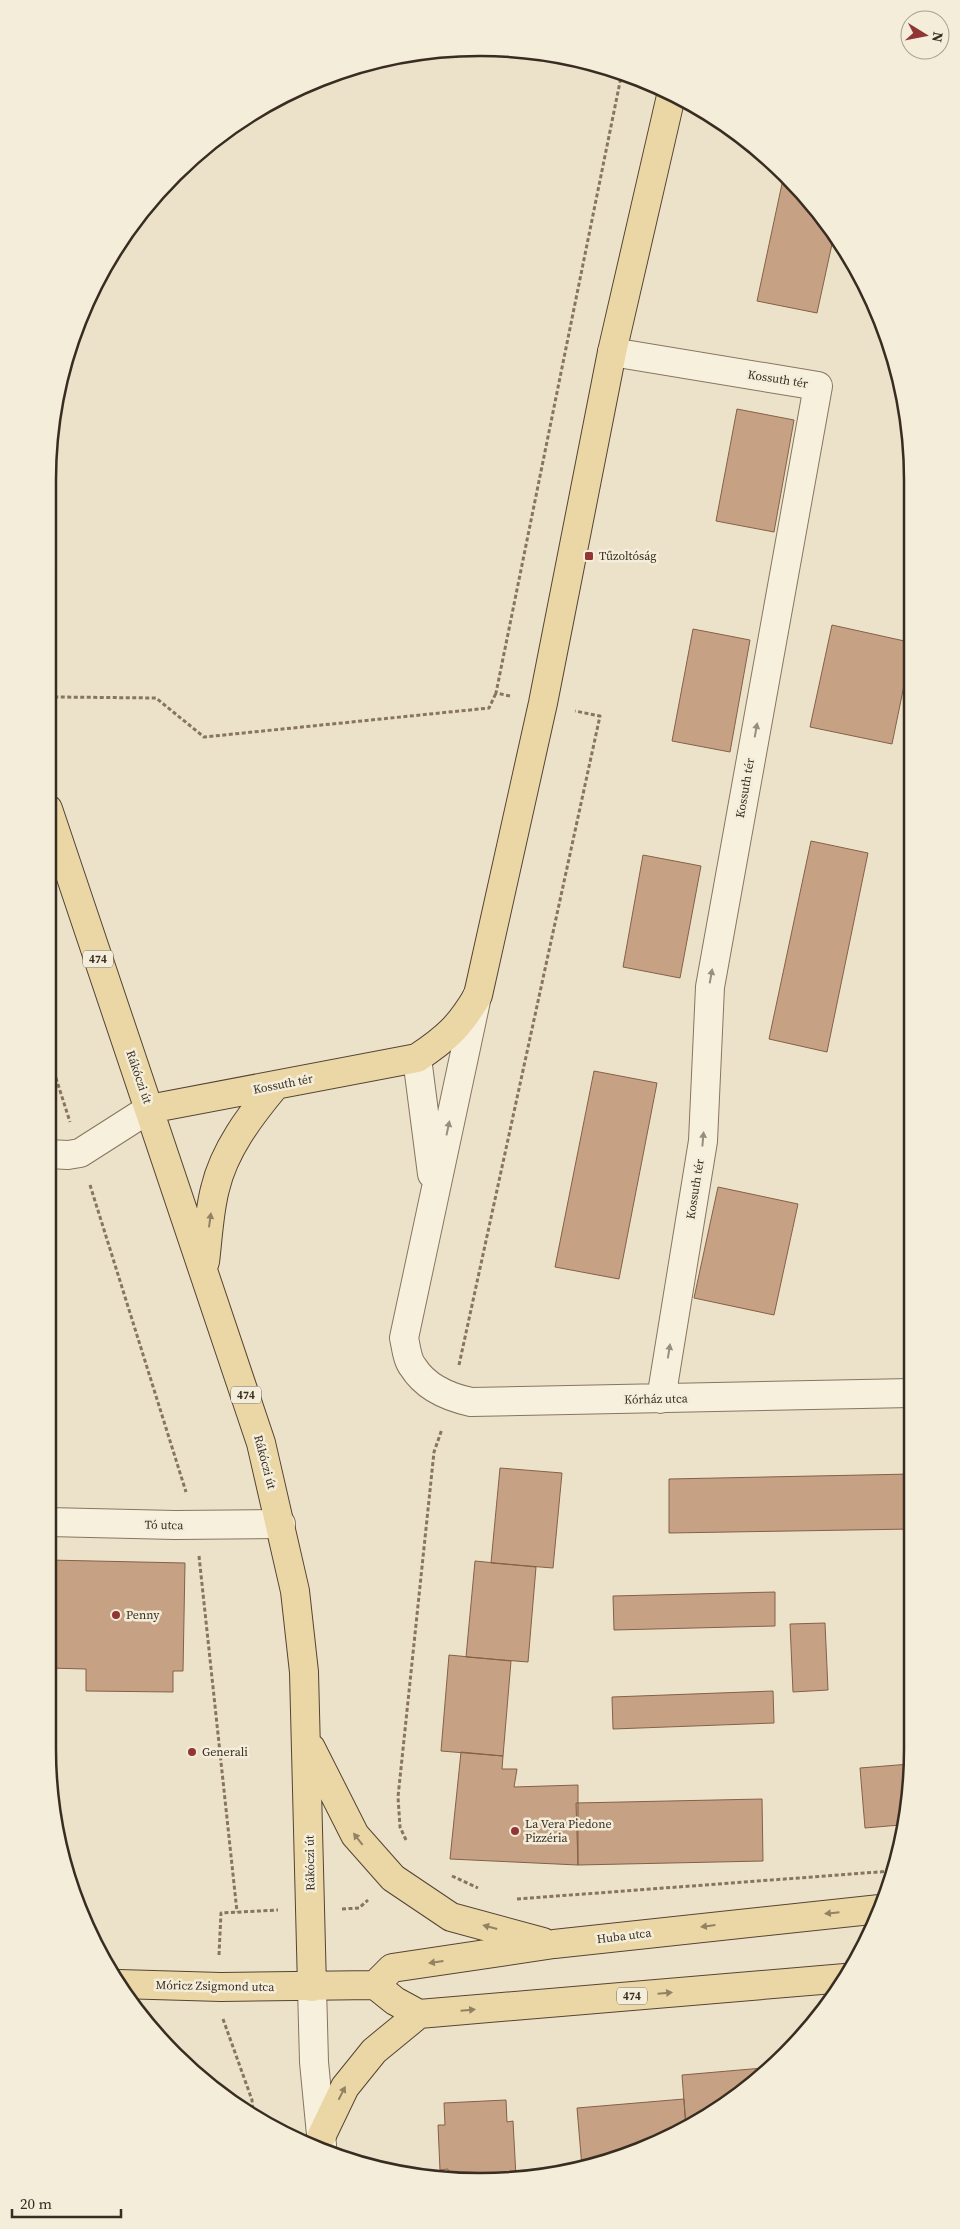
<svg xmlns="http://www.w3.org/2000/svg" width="960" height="2229" font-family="'Source Serif 4',serif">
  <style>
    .building { fill: #c7a183; stroke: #846147 }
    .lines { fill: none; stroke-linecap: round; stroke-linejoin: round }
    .minor-casing { stroke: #87765f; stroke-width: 30 }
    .major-casing { stroke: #543; stroke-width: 30 }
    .path { stroke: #87765f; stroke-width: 3; stroke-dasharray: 4 2.5; stroke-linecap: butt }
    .minor { stroke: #f7f0dd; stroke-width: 28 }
    .major { stroke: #ebd7a5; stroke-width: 28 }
    .oneway { fill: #988e80 }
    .oneway2 { fill: #928264 }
    .poi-dot { fill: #913634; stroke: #f3edd9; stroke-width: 2 }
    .labels { text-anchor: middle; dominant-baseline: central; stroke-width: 5; stroke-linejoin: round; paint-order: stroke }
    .shield { fill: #f3edd9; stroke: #716759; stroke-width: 1 }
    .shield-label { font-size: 11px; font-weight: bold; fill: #392d22 }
    .street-label { font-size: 12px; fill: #392d22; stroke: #f3edd9 }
    .poi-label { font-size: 12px; fill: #392d22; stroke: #f3edd9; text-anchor: start }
    .rim { fill: none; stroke: #392d22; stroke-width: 2.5 }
  </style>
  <rect width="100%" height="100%" fill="#ece2ca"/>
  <path class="building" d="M783 179 823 216 834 235 817 313 757 301Z
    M737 409 794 420 774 532 716 521Z
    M832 625 909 642V661L892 744 810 727Z
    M693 629 750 640 730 752 672 741Z
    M811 841 868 853 827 1052 769 1039Z
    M643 855 701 866 680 978 623 967Z
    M594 1071 657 1083 619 1279 555 1267Z
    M718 1187 798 1204 774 1315 694 1298Z
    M500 1468 562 1473 553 1568 491 1563Z
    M912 1474V1529L669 1533V1479Z
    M48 1560 185 1563 183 1671H173V1692L86 1691V1669L48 1668Z
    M475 1561 536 1567 528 1662 466 1657Z
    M775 1592V1626L614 1630 613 1596Z
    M825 1623 828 1690 793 1692 790 1624Z
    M449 1655 511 1661 503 1756 441 1751Z
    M773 1691 774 1723 613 1729 612 1697Z
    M461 1752 503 1756 502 1769H517L514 1787 578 1785V1865L450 1859Z
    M910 1764 900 1825 865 1828 860 1768Z
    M762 1799 763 1861 578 1865 576 1803Z
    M763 2068 696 2124 686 2128 682 2075Z
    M684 2099 686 2128 619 2159 582 2167 577 2108Z
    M506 2100 507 2122 513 2121 516 2177 448 2175V2169L440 2170 438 2125H445L444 2103Z"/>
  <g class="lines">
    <g class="minor-casing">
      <path id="minor" d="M612 352 818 386 710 987 703 1141 661 1399
        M477 996 404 1338C406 1346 407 1360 413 1367 426 1388 448 1397 471 1402L911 1393
        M417 1058 432 1174
        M48 1154 68 1155 80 1153 149 1109
        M48 1522 175 1525 281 1524
        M312 1987 314 2062 322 2145"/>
    </g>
    <g class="major-casing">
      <path id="major" d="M48 809 261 1443 295 1591 304 1672 312 1987
        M149 1109 417 1058C447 1038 460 1026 478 995L543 703 612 352 671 96
        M205 1262C208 1238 209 1212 215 1189 224 1150 250 1116 275 1086
        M311 1748 355 1835 393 1878 451 1917 543 1942
        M119 1984 221 1987 375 1985 395 2001 419 2014 845 1978
        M375 1985 392 1968 554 1944 880 1909
        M321 2137 345 2087 374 2051 419 2014"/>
    </g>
    <path class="path" d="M510 696 496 693 622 72
      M48 699 56 697 156 698 204 737 489 708 496 693
      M48 1053 70 1122
      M90 1185 186 1492
      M459 1365 600 716 575 711
      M199 1556 237 1912
      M406 1840 400 1827 398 1797 434 1452 442 1429
      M452 1876 478 1888
      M517 1899 892 1871
      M342 1909 359 1908 368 1900
      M219 1955 221 1913 278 1910
      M223 2019 252 2100 253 2115"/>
    <use href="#minor" class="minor"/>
    <use href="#major" class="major"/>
  </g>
  <defs><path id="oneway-solid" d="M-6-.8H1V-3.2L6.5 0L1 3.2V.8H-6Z" transform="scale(1.25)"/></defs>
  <g class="oneway">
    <use href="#oneway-solid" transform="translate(756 730) rotate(-80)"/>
    <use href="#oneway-solid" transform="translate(711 976) rotate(-80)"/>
    <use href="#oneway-solid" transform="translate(448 1128) rotate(-78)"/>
    <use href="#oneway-solid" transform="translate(703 1139) rotate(-85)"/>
    <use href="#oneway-solid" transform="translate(669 1351) rotate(-81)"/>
  </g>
  <g class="oneway2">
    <use href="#oneway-solid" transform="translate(210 1220) rotate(-82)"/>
    <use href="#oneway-solid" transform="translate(358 1839) rotate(-128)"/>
    <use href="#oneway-solid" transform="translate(832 1913) rotate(174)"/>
    <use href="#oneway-solid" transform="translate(708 1926) rotate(173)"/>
    <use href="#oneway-solid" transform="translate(490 1927) rotate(-165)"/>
    <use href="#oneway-solid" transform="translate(436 1962) rotate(172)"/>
    <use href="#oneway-solid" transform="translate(665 1993) rotate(-5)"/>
    <use href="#oneway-solid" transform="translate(468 2010) rotate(-5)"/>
    <use href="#oneway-solid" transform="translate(342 2093) rotate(-63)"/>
  </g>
  <g class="poi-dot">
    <rect x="584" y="551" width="10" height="10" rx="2.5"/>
    <circle cx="116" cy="1615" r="5"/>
    <circle cx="192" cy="1752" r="5"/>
    <circle cx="515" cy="1831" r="5"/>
  </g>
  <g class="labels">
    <g class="shield">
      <rect x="83" y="950.5" width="30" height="17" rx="4"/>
      <rect x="231" y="1386.5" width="30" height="17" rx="4"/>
      <rect x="617" y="1987.5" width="30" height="17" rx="4"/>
    </g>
    <g class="shield-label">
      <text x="98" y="959">474</text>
      <text x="246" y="1395">474</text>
      <text x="632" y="1996">474</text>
    </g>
    <g class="street-label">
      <text transform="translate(778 379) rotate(9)">Kossuth tér</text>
      <text transform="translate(745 788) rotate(-80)">Kossuth tér</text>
      <text transform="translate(139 1077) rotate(71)">Rákóczi út</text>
      <text transform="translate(283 1084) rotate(-11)">Kossuth tér</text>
      <text transform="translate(695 1189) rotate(-81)">Kossuth tér</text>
      <text transform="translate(656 1399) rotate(-1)">Kórház utca</text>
      <text transform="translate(265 1462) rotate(75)">Rákóczi út</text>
      <text transform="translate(164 1525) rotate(1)">Tó utca</text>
      <text transform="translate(310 1863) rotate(-91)">Rákóczi út</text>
      <text transform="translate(624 1936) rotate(-7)">Huba utca</text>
      <text transform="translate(215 1986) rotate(1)">Móricz Zsigmond utca</text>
    </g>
    <g class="poi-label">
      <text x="599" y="556">Tűzoltóság</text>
      <text x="126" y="1615">Penny</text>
      <text x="202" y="1752">Generali</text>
      <text x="525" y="1824">La Vera Piedone<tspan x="525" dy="14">Pizzéria</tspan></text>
    </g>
  </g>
  <path d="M0 0H960V2229H0ZM480 56H480A424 424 0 0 1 904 480V1749A424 424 0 0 1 480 2173H480A424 424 0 0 1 56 1749V480A424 424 0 0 1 480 56Z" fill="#f3edd9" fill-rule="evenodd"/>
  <path class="rim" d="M480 56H480A424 424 0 0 1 904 480V1749A424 424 0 0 1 480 2173H480A424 424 0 0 1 56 1749V480A424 424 0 0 1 480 56Z"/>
  <g transform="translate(925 35) rotate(100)"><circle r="24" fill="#f3edd9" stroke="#a9a090"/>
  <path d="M0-4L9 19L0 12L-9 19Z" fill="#913634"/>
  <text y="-8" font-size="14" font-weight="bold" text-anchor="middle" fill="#392d22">N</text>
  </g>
  <path d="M12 2209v8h109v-8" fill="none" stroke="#392d22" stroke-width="2.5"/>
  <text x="20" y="2209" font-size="15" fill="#392d22" stroke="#f3edd9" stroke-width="4" paint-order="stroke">20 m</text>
</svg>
